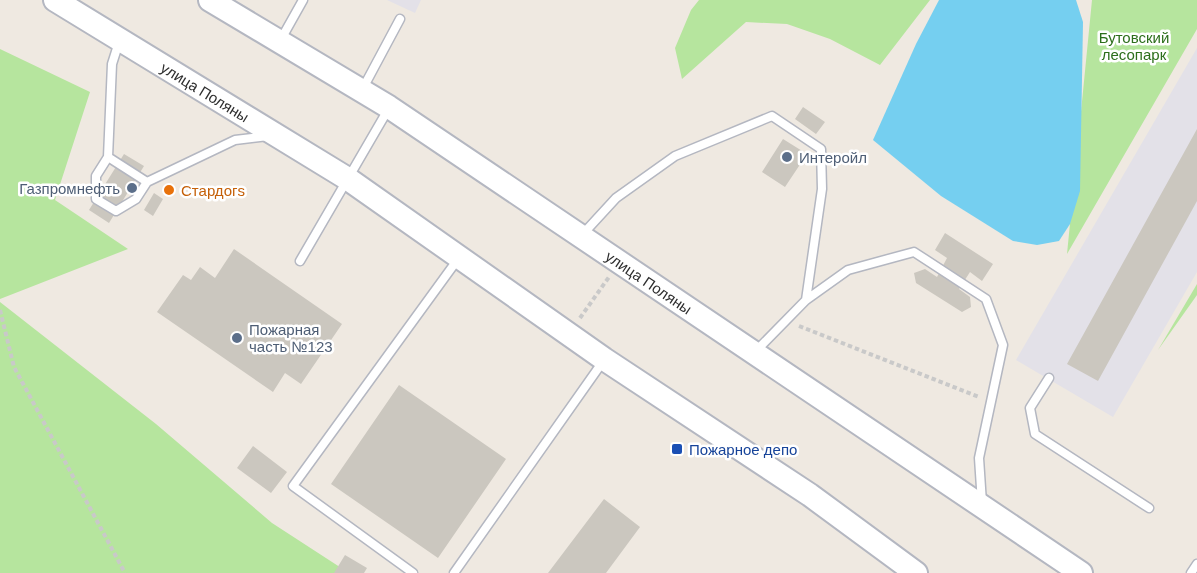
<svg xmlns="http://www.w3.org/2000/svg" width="1197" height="573" font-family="Helvetica,sans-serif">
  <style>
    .industrial { fill: #e3e1e8 }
    .green { fill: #b6e59e }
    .water { fill: #75cff0 }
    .building { fill: #cbc7bf }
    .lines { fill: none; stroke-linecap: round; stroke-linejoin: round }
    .lane-casing { stroke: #b4b7c1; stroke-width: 11 }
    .secondary-casing { stroke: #b4b7c1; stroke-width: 26 }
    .path { stroke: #c9c9c9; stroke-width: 4; stroke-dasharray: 4.5 3; stroke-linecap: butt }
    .lane { stroke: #fff; stroke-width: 8 }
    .secondary { stroke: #fff; stroke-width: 22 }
    .service-dot { fill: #5c6f8a; stroke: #fff; stroke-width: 2 }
    .food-dot { fill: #e8710a; stroke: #fff; stroke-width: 2 }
    .transit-dot { fill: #1a4fb4; stroke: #fff; stroke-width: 2 }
    .labels { text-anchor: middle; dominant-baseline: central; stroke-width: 5; stroke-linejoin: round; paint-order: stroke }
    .park-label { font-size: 15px; fill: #2c6e1b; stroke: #fff }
    .street-label { font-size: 15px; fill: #2e2e2e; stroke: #fff }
    .service-label { font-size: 15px; fill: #4e5e75; stroke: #fff; text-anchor: start }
    .food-label { font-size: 15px; fill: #c56008; stroke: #fff; text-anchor: start }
    .transit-label { font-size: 15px; fill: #164399; stroke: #fff; text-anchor: start }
  </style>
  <rect width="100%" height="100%" fill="#efe9e1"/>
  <path class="industrial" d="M387 0H421L415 13Z
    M1197 48V272L1113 417 1016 360Z"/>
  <path class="green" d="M699 0H930L880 65 830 39 787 24 746 22 682 79 675 48 691 10Z
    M1092 0H1197V29L1067 254Z
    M0 49 90 92 55 200 128 249 0 299Z
    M1197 284V295L1158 350Z
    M0 302 156 424 272 523 349 573H0Z"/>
  <path class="water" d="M939 0H1076L1083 22 1080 191 1070 224 1059 241 1037 245 1013 241 941 196 873 140 916 44Z"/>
  <path class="building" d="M803 107 825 122 816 134 795 119Z
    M1197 129V201L1098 381 1067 364Z
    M783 139 807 154 785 187 762 172Z
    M124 154 144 166 109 223 89 210Z
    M174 186 175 191 164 194 163 189Z
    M154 193 163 199 153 216 144 210Z
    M945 233 993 264 982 281 970 272 959 289 970 297 971 307 962 312 916 283 914 273 925 269 937 277 947 258 935 250Z
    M234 249 342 324 301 384 285 373 273 392 157 312 183 275 191 280 200 267 215 278Z
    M399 385 506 459 438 558 331 484Z
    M253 446 287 472 271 493 237 468Z
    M604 499 640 527 606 573H548Z
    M345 555 367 568 364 573H334Z"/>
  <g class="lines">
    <g class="lane-casing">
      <path id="lane" d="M280 41 303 0
        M119 42 112 64 108 157 147 182 235 140 268 136
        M362 90 400 19
        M108 157 96 176V199L116 211 136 199 147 182
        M582 235 616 198 675 156 772 116 821 149 822 189 806 300
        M300 261 389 108
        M755 352 806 300 848 270 914 252 986 299 1003 345 979 458 982 503
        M1049 378 1030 408 1035 434 1149 508
        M413 573 293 486 458 259
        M454 573 604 360
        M1191 573 1197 564"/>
    </g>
    <g class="secondary-casing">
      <g id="secondary">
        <path id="s1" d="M55 0 348 179 604 359 810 495 916 573"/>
        <path id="s2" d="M210 0 389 107 1081 573"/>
      </g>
    </g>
    <path class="path" d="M0 310 14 367 125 573
      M580 318 609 277
      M799 326 979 397"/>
    <use href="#lane" class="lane"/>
    <use href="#secondary" class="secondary"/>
  </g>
  <g class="service-dot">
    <circle cx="787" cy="157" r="6"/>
    <circle cx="132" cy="188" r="6"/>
    <circle cx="237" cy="338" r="6"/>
  </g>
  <circle class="food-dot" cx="169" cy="190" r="6"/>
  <rect class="transit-dot" x="671" y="443" width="12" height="12" rx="3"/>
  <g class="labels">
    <g class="park-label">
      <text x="1134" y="37">Бутовский<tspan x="1134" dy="17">лесопарк</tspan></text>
    </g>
    <g class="street-label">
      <text stroke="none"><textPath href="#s1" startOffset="176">улица Поляны</textPath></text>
      <text stroke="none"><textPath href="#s2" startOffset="522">улица Поляны</textPath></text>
    </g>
    <g class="service-label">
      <text x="799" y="157">Интеройл</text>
      <text x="120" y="188" text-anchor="end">Газпромнефть</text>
      <text x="249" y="329">Пожарная<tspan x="249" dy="17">часть №123</tspan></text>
    </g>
    <g class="food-label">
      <text x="181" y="190">Стардогs</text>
    </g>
    <g class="transit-label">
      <text x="689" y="449">Пожарное депо</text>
    </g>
  </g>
</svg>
